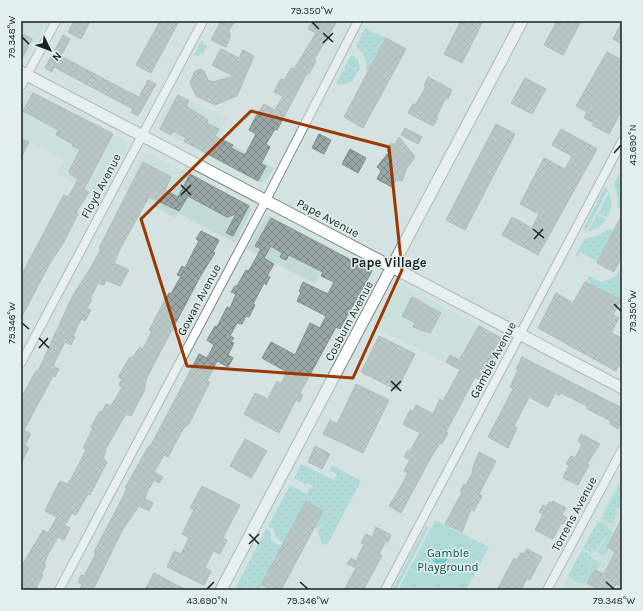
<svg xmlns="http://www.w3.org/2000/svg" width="643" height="611" font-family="Karla,sans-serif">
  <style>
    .built { fill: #c2dad7 }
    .grass { fill: url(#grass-dots) }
    .park { fill: url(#park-tufts) }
    .garden { fill: #85d1ca }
    .water { fill: url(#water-waves) }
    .building { fill: url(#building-cross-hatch); stroke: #7f8d8b }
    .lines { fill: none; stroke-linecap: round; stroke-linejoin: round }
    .street-casing { stroke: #798786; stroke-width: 10 }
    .secondary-casing { stroke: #798786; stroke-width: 13 }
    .street { stroke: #fff; stroke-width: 8 }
    .secondary { stroke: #fff; stroke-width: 11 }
    .marked { fill: none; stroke: #9b3700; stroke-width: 3; stroke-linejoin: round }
    .ticks { fill: none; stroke: #1b2120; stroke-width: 1.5 }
    .labels { text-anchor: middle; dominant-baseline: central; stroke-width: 3; stroke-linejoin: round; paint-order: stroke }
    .street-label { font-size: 12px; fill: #1b2120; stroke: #e1f0ee }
    .park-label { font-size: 12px; fill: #094945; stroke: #e1f0ee }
    .neighbourhood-label { font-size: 13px; font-weight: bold; fill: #1b2120; stroke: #e1f0ee }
    .neatline { fill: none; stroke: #1b2120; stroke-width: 1.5 }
    .ticks-label { font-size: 10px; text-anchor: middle; fill: #1b2120 }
  </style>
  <defs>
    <pattern id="grass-dots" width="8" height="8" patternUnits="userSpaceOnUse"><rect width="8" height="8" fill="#85d1ca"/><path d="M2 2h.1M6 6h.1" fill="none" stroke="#72b3ad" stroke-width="1.8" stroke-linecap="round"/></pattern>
    <pattern id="park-tufts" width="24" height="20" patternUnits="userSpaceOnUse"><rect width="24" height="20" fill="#85d1ca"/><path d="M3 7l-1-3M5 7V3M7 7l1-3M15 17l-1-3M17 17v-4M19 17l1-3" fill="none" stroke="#72b3ad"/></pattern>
    <pattern id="water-waves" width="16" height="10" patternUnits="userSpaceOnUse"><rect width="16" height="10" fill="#00b2a9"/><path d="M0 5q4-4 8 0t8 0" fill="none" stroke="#029089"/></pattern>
    <pattern id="building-cross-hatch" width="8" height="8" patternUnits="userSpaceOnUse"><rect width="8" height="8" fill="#99a7a5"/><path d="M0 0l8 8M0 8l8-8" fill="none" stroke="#7c8886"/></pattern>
  </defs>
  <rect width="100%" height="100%" fill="#d4e3e1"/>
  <path class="built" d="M21 21 47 22 26 59 21 58Z
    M29 91 34 92 93 122 125 140 128 143 126 151 102 197 57 174 65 160 21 137V103Z
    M175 93 227 118 218 137 274 168 267 179 261 183 160 131 157 127 159 122Z
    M146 152 250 205 252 209 235 243 178 213 175 218 123 190 142 155Z
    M268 215 333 249 315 284 247 249 265 217Z
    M401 285 504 339 483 382 374 327 385 306H386L391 294H394L395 288Z
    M622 476V590H561L598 521Z"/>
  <path class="grass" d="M365 28 386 38 368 71 366 70C367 59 363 54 356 46Z
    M201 41 207 46 203 54 195 56 194 55Z
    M351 55 358 60 360 68 352 82 342 85 336 84Z
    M620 173 622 174V210L618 208V197L614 183Z
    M605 187 608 190 586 231 583 230Z
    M609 192 612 206 607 217 598 214Z
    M597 215 606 219 600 227 588 231Z
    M608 229 614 231 598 262 580 252 577 257 575 256 584 239 599 235Z
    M622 266 621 300 585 282 589 276 602 282 616 276Z
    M366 282 373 285 361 307 355 304Z
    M301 464 334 480 337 474 329 470 332 465 361 481 327 545 324 544 321 547 322 544 317 530 326 522 316 529 315 527 323 511 306 501 283 543 275 537 274 529 268 526 290 485 307 494 310 487 312 488 313 486 307 483 306 485 294 478Z
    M621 482 622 498 620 501 622 505 620 508 615 509 617 514 612 524 601 519Z
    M598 521 608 527 610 530 594 553 583 548Z
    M426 526 429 527 396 590H392Z
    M266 529 270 531 271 540 281 546 259 590H237V585Z
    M582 550 592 556 586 574 578 583 568 576Z"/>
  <path class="park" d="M435 520 489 547 466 590H398Z"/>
  <path class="garden" d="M610 530 614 533 607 547 609 548 605 556 597 552Z
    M591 558 601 563 597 571 595 570 587 583H578L586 574Z"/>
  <path class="water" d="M432 557a8 8 0 1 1 16 0a8 8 0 1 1-16 0Z"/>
  <path class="building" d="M74 21H90L81 39 68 32Z
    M160 21H179L151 73 136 65Z
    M221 21H235L228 32 231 34 226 47 211 40Z
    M313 21H337L314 60 316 61 309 74 307 73 277 130 275 129 266 144 270 147 261 164 266 166 258 181 184 141 186 138 173 131 171 135 160 129 178 95 189 101 186 106 208 120 207 123 219 129 215 136 233 145 231 148 245 155 256 134 249 130 255 118 264 104 275 110 283 96 274 92 279 82 281 79 284 80 291 68 294 69 316 33 308 29Z
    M461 21H483L462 63 444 54Z
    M557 21H581L563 55 544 45Z
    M622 22V44L613 39Z
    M21 33 32 39 21 60Z
    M63 35 70 39 61 56 121 88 139 97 148 80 156 84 138 116 131 112 133 109 54 67 52 72 45 68Z
    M386 38 406 49 363 128 344 117Z
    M221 49 239 58 243 50 254 56 237 96 215 105 196 96 190 83 195 71 201 69 204 71 208 80 213 82 233 76 212 65Z
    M607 52 622 60V110L609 134 592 125 594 123 584 118 587 112 576 106Z
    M428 77 452 90 448 99 446 98 436 117 438 118 433 126 408 113 413 104 415 105 426 87 424 86Z
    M525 78 546 89 532 114 511 103Z
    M33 93 113 134 84 189 89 192 76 213 78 214 64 242 50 263 21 318V276L59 204 64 195 67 197 69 196 78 179 70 174 69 171 80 150 72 146 73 144 56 135 58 130 23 111Z
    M496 124 515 134 465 230 446 220Z
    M405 128 422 137 418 144 401 135Z
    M561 129 597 149 538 255 502 235 512 217 532 228 539 214 520 204 544 158 565 169 572 156 552 145Z
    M319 134 331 140 324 154 312 148Z
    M399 137 415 157 407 168 402 181 396 180 392 187 377 179 381 171 377 167 389 152 387 151 390 144H395Z
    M21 138 29 142 21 158Z
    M350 149 366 158 358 173 342 164Z
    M143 162 171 177 165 190 178 197 190 174 249 206 233 236 226 233 236 214 227 217 188 196 179 211 149 197 121 247 114 263 129 270 120 286 106 280 104 285 98 283 90 299 92 300 87 308 91 310 85 321 81 319 73 336 75 337 71 345 65 342 53 366 59 369 55 377 53 376 24 430 31 434 25 445 29 448 21 463V398L36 371H38L72 297 94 262 101 249 99 248Z
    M622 215V256L614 272 597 263Z
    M271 218 372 271 340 329 336 327 300 393 303 395 300 402 296 400 279 433 244 414 255 393 268 399 277 381 281 384 287 372 262 358 271 342 295 355 310 323 320 328 326 316 297 301 301 292 299 291 303 282 328 294 334 282 321 276 323 272 289 255 286 260 280 257 282 253 271 246 264 258 274 264 267 276 270 277 266 285 264 283 253 304 255 305 249 317 246 316 242 324 237 323 230 336 234 338 231 342 234 343 228 355 233 358 228 367 217 361 207 381 210 382 189 424 183 429 168 457 164 455 154 472 163 477 159 483 154 480 147 492 145 499 153 503 149 511 139 506 123 529 93 590H79L82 585 78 582 81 575 84 576 96 553 94 552 127 489 125 488 148 447 151 445 199 354 207 358 214 345 207 340 215 326 217 327 227 307 230 308 236 294 231 292 235 286H237L246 270 248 271 251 267 261 249 255 246Z
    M201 231 219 240 213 252 215 253 201 275 155 362 146 380 144 391 131 416 126 414 105 450 106 451 103 458 107 462 90 495 88 494 76 515 72 513 65 525 70 528 64 540 58 537 48 554 44 564 46 565 41 575H43L35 590H21V567L43 530 48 533 57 517 45 511 53 494 60 481 68 484 71 479 83 456 86 449 83 448 93 428 91 427 100 411 102 412 106 404 110 406 113 403 122 387 119 385 122 379 118 377 130 357 132 358 140 347 142 349 144 347 152 331 149 330 153 323 165 299 169 293 171 294 181 276 177 275 182 266 185 268 194 250 199 241 196 239Z
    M585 282 621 300 613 315 619 318 611 333 622 338V367L619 365 616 371 538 328 556 293 573 303Z
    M412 297 441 313 430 333 413 327 415 323 402 316Z
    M479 326 503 339 481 380 475 377 446 432 448 433 442 444 440 443 430 459 401 513 389 506 393 499H394L408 473 404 471 410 460 404 457 408 450 410 451 420 433 403 424 410 410 413 411 416 405 433 414 440 399 443 401 460 370 446 362 450 355 459 360Z
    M379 336 415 354 397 390 361 372Z
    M522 357 622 408V422L618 429 610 424 611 421 587 409V406L561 393 559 396 555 393 548 407 529 397 514 426 517 428 508 448 488 437 513 389 510 387 518 370 516 369Z
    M356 384 389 400 363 453 323 434 330 420 337 424Z
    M581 434 600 444 587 464 589 465 578 485 563 478 569 465 566 464 571 456 575 458 582 444 578 442Z
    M245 439 267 451 251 478 230 466Z
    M315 446 330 454 322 469 308 462Z
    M479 452 496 461 479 494 482 496 474 511 471 509 462 532 445 524 462 492 460 491 464 484 466 485 473 471 472 470Z
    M202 486 240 505 223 538 227 540 220 554 213 551 205 568 211 571 204 585 167 567 174 551 181 554 189 538 182 534 194 510 190 508Z
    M306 501 323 511 281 590H271L261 585Z
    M553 501 566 508 562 515 567 518 563 524 561 523 553 539 535 530 543 514 539 512 543 505 546 507 549 502 551 503Z
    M622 518V587L616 584 613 590H600L587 583 595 570 604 574 615 552 607 547Z
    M376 527 391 535 388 542 386 541 379 554 382 556 363 590H344L356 568 347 564 351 558 356 561 364 544 361 543 366 534 372 537Z
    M527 549 542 557 530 580 527 578 521 590H497L514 558 517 560 521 553 524 554Z
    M154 573 158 575 186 590H145Z"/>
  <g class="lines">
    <g class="street-casing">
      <path id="street" d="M21 86 56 21
        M21 363 203 21
        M59 590 266 200 358 21
        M385 590 622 141
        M547 590 622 450"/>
    </g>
    <g class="secondary-casing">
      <path id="secondary" d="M21 72 622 388
        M221 590 522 21"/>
    </g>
    <use href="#street" class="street"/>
    <use href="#secondary" class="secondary"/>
  </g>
  <path d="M0 0H643V611H0ZM251 111 389 147 402 270 353 378 187 366 141 219Z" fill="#d4e3e1" fill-opacity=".55" fill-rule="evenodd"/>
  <path class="marked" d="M251 111 389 147 402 270 353 378 187 366 141 219Z"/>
  <path class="ticks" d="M312 22 319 29M323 33 333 42M22 37 29 44M323 43 333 33M614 153 621 145M181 185 191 195M181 195 191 185M533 229 544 238M534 239 543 229M614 304 621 311M22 323 29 329M39 338 49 348M39 348 48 338M391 381 401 391M391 391 401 381M249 534 259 544M249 544 259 534M300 582 308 589M606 582 614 589M207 589 214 582"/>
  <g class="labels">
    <g class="street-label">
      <text transform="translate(101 186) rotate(-62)">Floyd Avenue</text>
      <text transform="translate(328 218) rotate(28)">Pape Avenue</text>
      <text transform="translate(199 300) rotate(-62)">Gowan Avenue</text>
      <text transform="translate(349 321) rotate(-62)">Cosburn Avenue</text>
      <text transform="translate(493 360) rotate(-62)">Gamble Avenue</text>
      <text transform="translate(574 514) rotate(-62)">Torrens Avenue</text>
    </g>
    <g class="park-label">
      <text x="448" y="553">Gamble<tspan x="448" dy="14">Playground</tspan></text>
    </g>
    <g class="neighbourhood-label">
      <text x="389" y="262">Pape Village</text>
    </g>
  </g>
  <rect width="643" height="611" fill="none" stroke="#e1f0ee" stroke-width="44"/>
  <g transform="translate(50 50) rotate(133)" stroke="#e1f0ee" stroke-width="3" paint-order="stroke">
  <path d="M0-3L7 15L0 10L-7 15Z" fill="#1b2120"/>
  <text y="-6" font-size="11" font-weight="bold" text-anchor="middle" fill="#1b2120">N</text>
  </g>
  <rect x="22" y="22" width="599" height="567" class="neatline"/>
  <g class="ticks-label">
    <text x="312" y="14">79.350°W</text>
    <text transform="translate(11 37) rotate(-90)" y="4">79.348°W</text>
    <text transform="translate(632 145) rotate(-90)" y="4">43.690°N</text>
    <text transform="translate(632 311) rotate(-90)" y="4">79.350°W</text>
    <text transform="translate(11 323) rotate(-90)" y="4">79.346°W</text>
    <text x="207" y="604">43.690°N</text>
    <text x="308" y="604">79.346°W</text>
    <text x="614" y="604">79.348°W</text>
  </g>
</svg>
